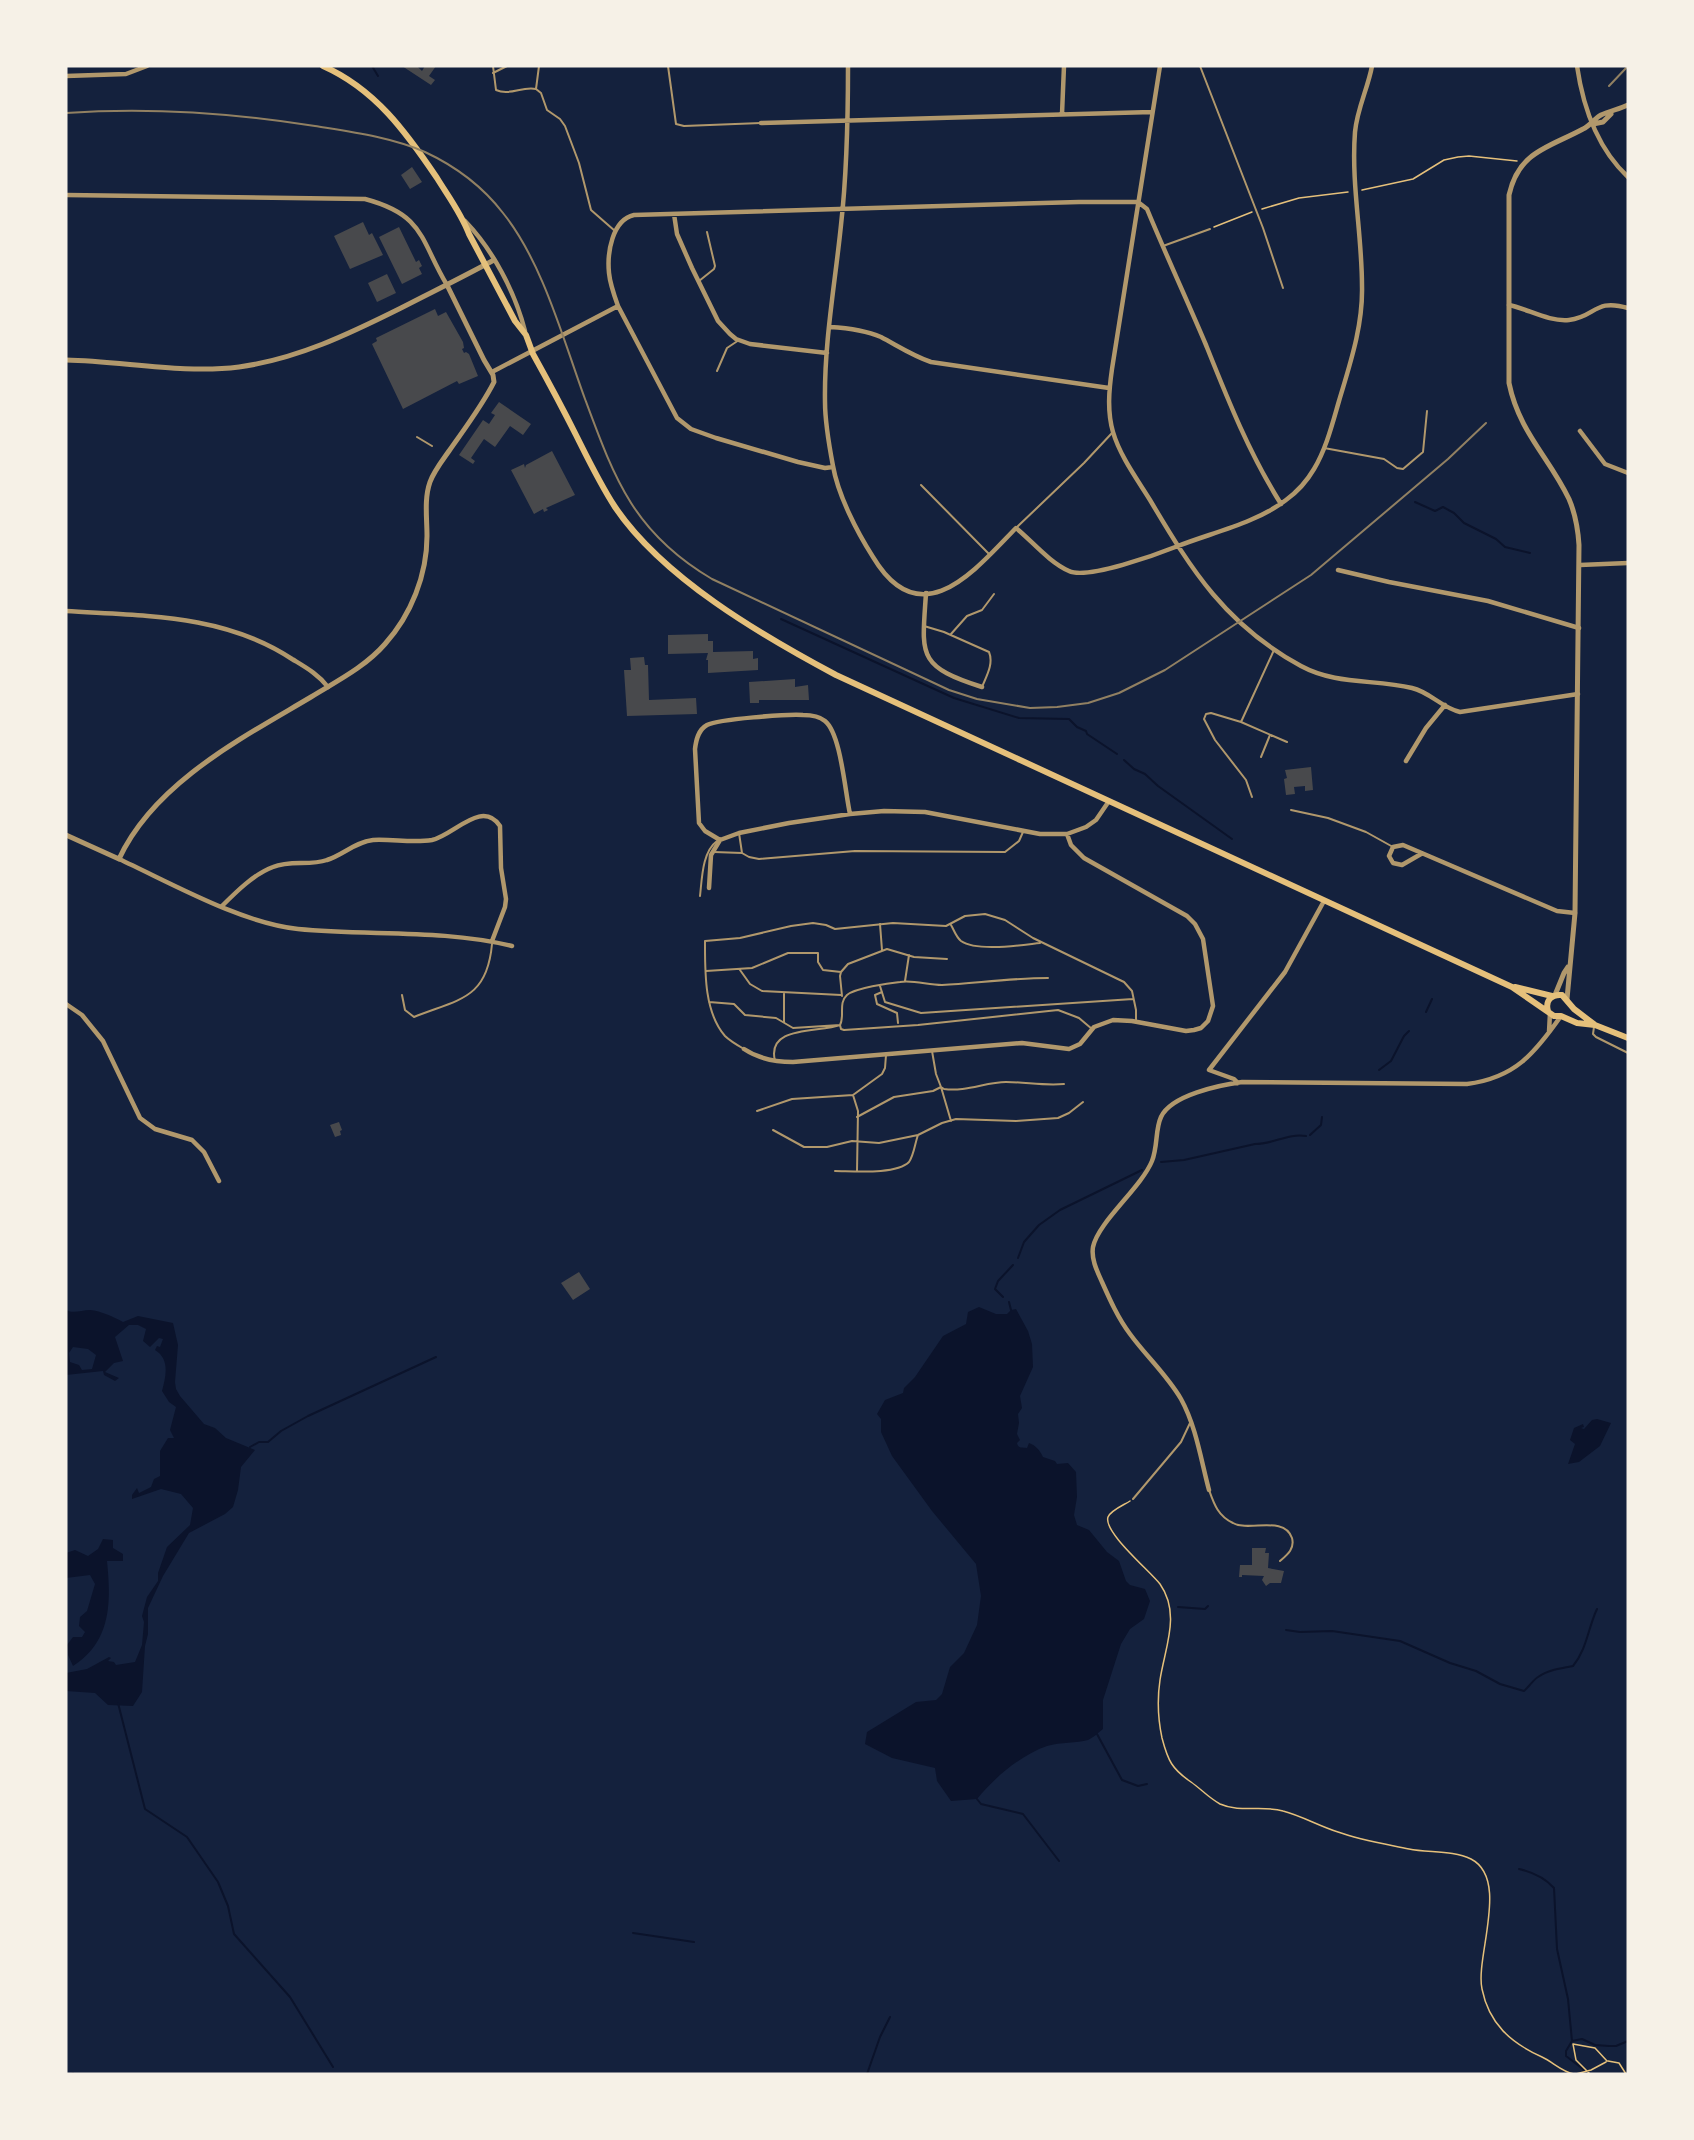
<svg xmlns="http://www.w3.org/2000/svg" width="1694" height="2140" font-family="Lato,sans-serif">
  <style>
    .water { fill: #0b132b; fill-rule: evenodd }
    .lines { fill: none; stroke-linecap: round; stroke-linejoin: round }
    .stream { stroke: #0b132b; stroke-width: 2 }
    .building { fill: #48494c }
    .path { stroke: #e5c07b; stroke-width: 1.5 }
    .service { stroke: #b1986c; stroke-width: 2 }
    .minor { stroke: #b1986c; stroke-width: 4.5 }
    .tertiary { stroke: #b1986c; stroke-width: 5 }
    .secondary { stroke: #e5c07b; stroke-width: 6 }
    .rail { stroke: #918062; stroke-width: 2 }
  </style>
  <rect width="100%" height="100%" fill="#14213d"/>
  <path class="water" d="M979 1307 996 1314H1007L1011 1310 1016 1309 1028 1331 1032 1344 1033 1367 1020 1396 1022 1408 1018 1414 1019 1423 1017 1434 1020 1440 1017 1443C1018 1449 1023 1447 1027 1448L1029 1443C1035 1445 1040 1450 1043 1457L1055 1461 1057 1464 1068 1463 1076 1472 1077 1497 1074 1515 1077 1525 1089 1530 1107 1552 1119 1561 1126 1581 1130 1585 1145 1589 1150 1601 1144 1619 1130 1629 1121 1644 1103 1700V1729C1099 1732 1093 1738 1088 1740 1077 1743 1061 1742 1047 1746 1021 1755 994 1778 977 1799L951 1801 937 1781 935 1768 892 1758 865 1744 867 1732 916 1702 936 1700 942 1694 950 1667 964 1653 977 1625 981 1596 976 1564 932 1511 892 1456 881 1432V1419L877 1414 885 1400 903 1393 904 1388 915 1377 943 1336 966 1324 968 1312Z
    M66 1310C74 1314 81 1310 90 1310 101 1311 114 1317 123 1322L138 1316 173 1323 178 1345 175 1382 176 1389 180 1396 204 1424 215 1428 226 1438 255 1450 241 1467 238 1490 233 1507 225 1514 189 1533 163 1576 148 1608V1634L145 1646 142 1692 133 1706 108 1705 95 1693 66 1691V1673L87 1669 109 1657 111 1658 108 1661 114 1662 116 1665 135 1662 142 1645 144 1622 142 1616 147 1597 158 1581V1573L167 1547 190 1525 193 1508 181 1494 161 1489 132 1499V1495L137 1488 139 1493 151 1487 154 1479 160 1476V1451L168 1438H174L170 1430 176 1407 169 1402 162 1391C166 1376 170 1359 155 1350L157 1346 160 1347 163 1339 159 1338 150 1347 143 1341 146 1329 138 1325H129L115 1337 123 1361 114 1363 105 1372 119 1378 115 1381 104 1375 103 1371 66 1375ZM73 1347 88 1349 96 1355 92 1369 82 1370 79 1365 70 1362 69 1353Z
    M1597 1419 1611 1423 1600 1446 1579 1462 1568 1464 1575 1444 1570 1440 1574 1428 1583 1424 1584 1427 1581 1428 1584 1429 1592 1420Z
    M103 1539 113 1540V1548L123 1554V1561H107C111 1601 112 1641 73 1666L68 1655 67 1645 73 1637H82L85 1632 79 1626 80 1617 87 1611 95 1584 90 1575 66 1578V1553L75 1550 88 1556 98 1549Z"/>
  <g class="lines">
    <path class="stream" d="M372 66 378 76
      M1415 502 1435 511 1443 507 1454 513 1464 523 1496 539 1505 547 1530 553
      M781 619 954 698 1019 718 1069 719 1077 727 1086 731 1087 734 1117 754
      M1124 760 1134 769 1145 774 1158 786 1232 839
      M1426 1012 1432 999
      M1379 1070 1391 1061 1404 1036 1409 1031
      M1310 1135 1321 1125 1322 1117
      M1161 1162 1184 1160 1255 1144C1274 1144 1288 1133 1306 1136
      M1018 1258 1024 1242 1039 1225 1060 1210 1142 1170
      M1003 1297 995 1289 998 1281 1013 1265
      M1009 1302 1011 1310
      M250 1447 259 1442H268L281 1431 308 1416 436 1357
      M1178 1607 1205 1609 1208 1606
      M1286 1630 1300 1632 1332 1631 1400 1641 1450 1663 1476 1671 1500 1684 1524 1691C1529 1687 1533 1680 1538 1677 1548 1670 1561 1668 1573 1666 1587 1649 1588 1628 1597 1609
      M118 1703 145 1809 187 1837 218 1882 228 1906 234 1934 290 1997 333 2067
      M1097 1734 1122 1780 1138 1786 1147 1784
      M977 1799 981 1804 1023 1814 1059 1861
      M1519 1869C1532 1872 1545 1878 1554 1888L1557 1949 1568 1999 1572 2041
      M633 1933 694 1942
      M72 2074 73 2073
      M867 2074 880 2037 890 2017
      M1584 2074 1583 2069 1566 2056V2051L1572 2041 1582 2039 1595 2045 1609 2046H1616L1628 2041"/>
  </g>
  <path class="building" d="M402 66H417L422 71 425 66H436L429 76 435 80 431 85Z
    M412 167 422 182 410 189 401 175Z
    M363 222 369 235 372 233 383 255 350 269 334 236Z
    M399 227 416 262 419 260 422 266 419 268 422 274 402 284 379 237Z
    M387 274 396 293 377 302 368 283Z
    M435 309 438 316 446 312 463 342 464 348 462 349 464 353 466 352 469 354 478 376 459 384 457 381 403 409 372 344 377 341 376 338Z
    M499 402 531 424 523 435 510 426 495 447 484 439 471 458 475 461 473 464 459 455 483 420 489 424 495 415 491 413Z
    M552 451 575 495 546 508 548 510 544 512 543 509 534 514 511 470 524 464 525 468 526 465Z
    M708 634V641H713V652L753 651V659L758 658V670L708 673V660H706L708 653 668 654V635Z
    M644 657 645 665H648L649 700 696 698 697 714 627 716 624 670H631L630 658Z
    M795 679V687L808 685 809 700H759V703H750L749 682Z
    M1311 767 1313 790 1305 791V786L1294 787 1295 794 1286 795 1284 779 1287 778 1285 770Z
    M339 1122 342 1130 340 1131 341 1135 335 1137 330 1125Z
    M579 1272 590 1289 573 1300 561 1283Z
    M1252 1548H1266L1265 1553H1269L1268 1568 1284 1571 1281 1583H1270L1266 1586 1262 1580 1264 1576 1242 1575V1577H1239L1240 1565H1252Z"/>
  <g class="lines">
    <path class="path" d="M1362 190 1413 179 1444 160 1458 157 1469 156 1517 161
      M1262 209 1299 198 1348 192
      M1214 227 1252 212
      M1130 1501C1124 1505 1111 1510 1108 1517 1103 1532 1150 1571 1160 1584 1181 1614 1165 1647 1160 1680 1157 1700 1158 1719 1162 1738 1168 1761 1172 1769 1191 1782 1201 1789 1209 1798 1220 1804 1240 1813 1263 1805 1283 1811 1302 1816 1319 1826 1338 1832 1360 1840 1385 1844 1409 1849 1428 1853 1453 1850 1471 1859 1510 1879 1475 1957 1482 1989 1489 2024 1511 2043 1542 2057 1553 2062 1562 2072 1574 2074
      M1608 2061 1619 2063 1626 2074
      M1576 2074 1591 2070 1606 2062
      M1590 2074 1576 2060 1573 2044 1595 2048 1607 2061"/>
    <path class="service" d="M493 66 496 90C510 96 522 86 536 89
      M539 66 536 89 541 93 547 110 560 119 565 126 579 163 591 210 615 231
      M668 66 676 124 684 126 761 123
      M1200 66 1263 228 1283 288
      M493 73 507 66
      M1163 246 1210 229
      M699 281 714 269 715 266 707 232
      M717 371 727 348 739 340
      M417 437 432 446
      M1324 448 1384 459 1397 468 1403 469 1423 452 1427 411
      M921 485 990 555
      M1016 528 1084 463 1112 433
      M924 626 944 632 989 652C994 664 986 677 982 687
      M951 634 967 616 982 610 994 594
      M1241 722 1287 742
      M1261 757 1270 735
      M1252 797 1246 780 1215 740 1204 719 1206 714 1211 713 1241 722 1274 650
      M1291 810 1328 818 1366 832 1393 847
      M739 833 742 853 749 857 759 859 855 851 1005 852 1019 841 1023 832
      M714 852 742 853
      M700 896C702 879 702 852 717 841
      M880 924 882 950
      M951 925C954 930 956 937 961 941 977 952 1021 945 1040 943
      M740 970 750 984 762 991 841 995
      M706 971 752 968 788 953H818V962L823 970 841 972 840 976 842 996
      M841 972 848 964 887 949 914 957 947 959
      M905 981 909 955
      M880 986 885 1002 921 1013 1133 999
      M882 992 875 995 877 1004 897 1013 898 1023
      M402 995 405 1010 414 1017C458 999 487 1000 492 944
      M709 1002 734 1004 745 1015 776 1018 793 1028 840 1025C845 1016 838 1003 847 995 855 988 889 983 900 982 914 980 928 985 942 985 977 983 1013 978 1048 978
      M784 1022V993
      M1594 1027 1593 1034 1596 1037 1628 1053
      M744 1049C737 1045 730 1041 725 1036 704 1012 705 971 705 941L740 938 791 926 813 923 826 925 835 929 893 923 946 926 965 916 985 914 1005 920 1033 938 1124 982 1132 991 1136 1010V1022
      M932 1051 936 1074 941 1087 944 1089C966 1092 986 1082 1006 1082 1026 1082 1044 1086 1064 1084
      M775 1061C766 1025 819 1033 840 1025L841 1029 844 1030 918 1025 1058 1010 1079 1018 1092 1029
      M853 1095 858 1111 857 1171
      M757 1111 792 1099 853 1095 882 1074 885 1068 886 1055
      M857 1117 894 1097 933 1091 941 1087 951 1121
      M773 1130 804 1147H827L852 1141 879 1143 918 1135 942 1123 956 1119 1016 1121 1058 1118 1069 1113 1083 1102
      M835 1171C852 1171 896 1175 909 1162 914 1155 915 1143 918 1135
      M1209 1490C1214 1504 1218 1516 1233 1523 1249 1532 1284 1515 1292 1538 1295 1549 1287 1555 1280 1561
      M1133 1499 1181 1442 1190 1423"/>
    <path class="minor" d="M848 66C848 119 847 172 841 225 835 284 824 343 825 402 825 423 829 445 833 466 838 495 857 532 873 557 921 637 975 570 1016 528 1033 542 1049 562 1069 571 1087 580 1158 554 1178 546 1214 532 1256 523 1286 500 1297 492 1307 481 1314 469 1326 449 1332 425 1339 401 1350 364 1363 326 1362 286 1362 234 1351 184 1355 132 1357 109 1368 88 1372 66
      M1160 66 1112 369C1109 390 1107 411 1113 432 1120 456 1137 479 1150 500 1192 571 1226 625 1301 666 1336 685 1374 679 1412 688 1430 692 1442 708 1460 712L1578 694
      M1577 66C1583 107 1597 148 1628 177
      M66 76 126 74 147 66
      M1062 114 1064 66
      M761 123 1152 112
      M66 195 365 199C425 215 420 240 447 285
      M674 214 677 234 692 268 718 321 730 334 736 339 750 344 827 353
      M465 221C493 250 515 292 525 331
      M1509 305C1528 309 1549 322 1569 320 1596 317 1594 298 1628 308
      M830 327C847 328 865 330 881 337 898 346 913 356 931 362L1109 388
      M492 372 618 306
      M1580 431 1605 464 1628 473
      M833 467 825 468 798 462 716 438 691 429 677 418 618 306C614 295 610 284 609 273 607 253 612 220 634 215L1079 202H1138L1147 209C1166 255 1187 300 1206 345 1228 400 1249 453 1281 504
      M1580 565 1628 563
      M1338 570 1389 582 1488 601 1579 628
      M926 593C922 655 916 666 982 687
      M66 611C144 616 224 614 292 659 305 667 318 674 328 687
      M1406 761 1426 728 1445 705
      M720 840 705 831 699 823 695 749C696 740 698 730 707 725 719 719 787 714 803 715 811 715 819 716 825 721 841 734 845 792 850 814
      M1421 854 1402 865 1393 863 1389 856 1393 847 1403 845 1557 911 1575 913
      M119 859C171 883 241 923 298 929 369 936 442 929 512 946
      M709 888 711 855 720 840 739 833 789 823 850 814 884 811 925 812 1040 834H1067L1086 827 1096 820 1109 801
      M222 906C236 892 254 874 273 867 290 860 310 866 327 860 343 855 355 842 373 840 393 839 413 843 432 840 454 835 482 799 500 826L501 868 506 899 505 907 492 941
      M66 1004 82 1015 103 1041 140 1118 155 1129 192 1140 204 1152 219 1181
      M1549 1032 1550 1013
      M744 1049C759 1059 776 1062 793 1062L1022 1043 1069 1049 1080 1044 1094 1027 1113 1020 1132 1021 1186 1031 1194 1030 1201 1028 1208 1021 1213 1006 1203 939 1195 924 1187 916 1084 858 1071 845 1067 834
      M1238 1083 1234 1079 1209 1070 1285 972 1324 901
      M1209 1490C1201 1460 1196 1426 1181 1399 1167 1375 1146 1356 1130 1334 1118 1318 1110 1300 1102 1282 1097 1271 1091 1259 1093 1247 1098 1222 1141 1188 1152 1161 1158 1146 1155 1130 1161 1117 1171 1095 1220 1085 1242 1082L1467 1084C1515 1078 1535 1053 1561 1016"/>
    <path class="tertiary" d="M1593 124 1603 122 1611 114
      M66 360C122 361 183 374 239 367 297 359 349 334 401 308 432 292 463 277 494 260
      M66 835 119 859C154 783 242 738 311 697 337 681 365 667 385 644 411 615 427 575 427 536 427 518 424 499 430 482 434 471 442 461 449 451 465 428 482 406 494 382L493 375 484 360 447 285
      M1555 995 1564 973 1568 967
      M1567 999 1575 913 1579 545C1578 529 1575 513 1569 499 1549 457 1519 432 1509 383V195C1519 151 1548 148 1583 129 1590 126 1595 118 1601 115 1610 111 1619 109 1628 105"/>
    <path class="secondary" d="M323 66C375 89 406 132 437 178 448 196 461 213 469 234L515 321 526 335 533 354C548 381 562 407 576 435 588 459 600 484 615 507 663 578 761 635 836 675L1512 987 1554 1016H1561L1577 1023 1595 1025
      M1515 987 1552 996
      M1548 1011C1545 1001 1551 994 1562 995L1574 1009 1595 1025 1628 1038"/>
    <path class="rail" d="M1609 86 1628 66
      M66 113C149 107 233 113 315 126 352 132 390 137 425 152 455 166 483 187 503 213 543 263 563 339 585 399 615 480 634 533 712 579L949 690 977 699 1030 708 1057 707 1088 703 1119 693 1165 670 1311 575 1448 459 1486 423"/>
  </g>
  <rect width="1694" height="2140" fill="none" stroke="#f6f1e7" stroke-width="135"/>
</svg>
